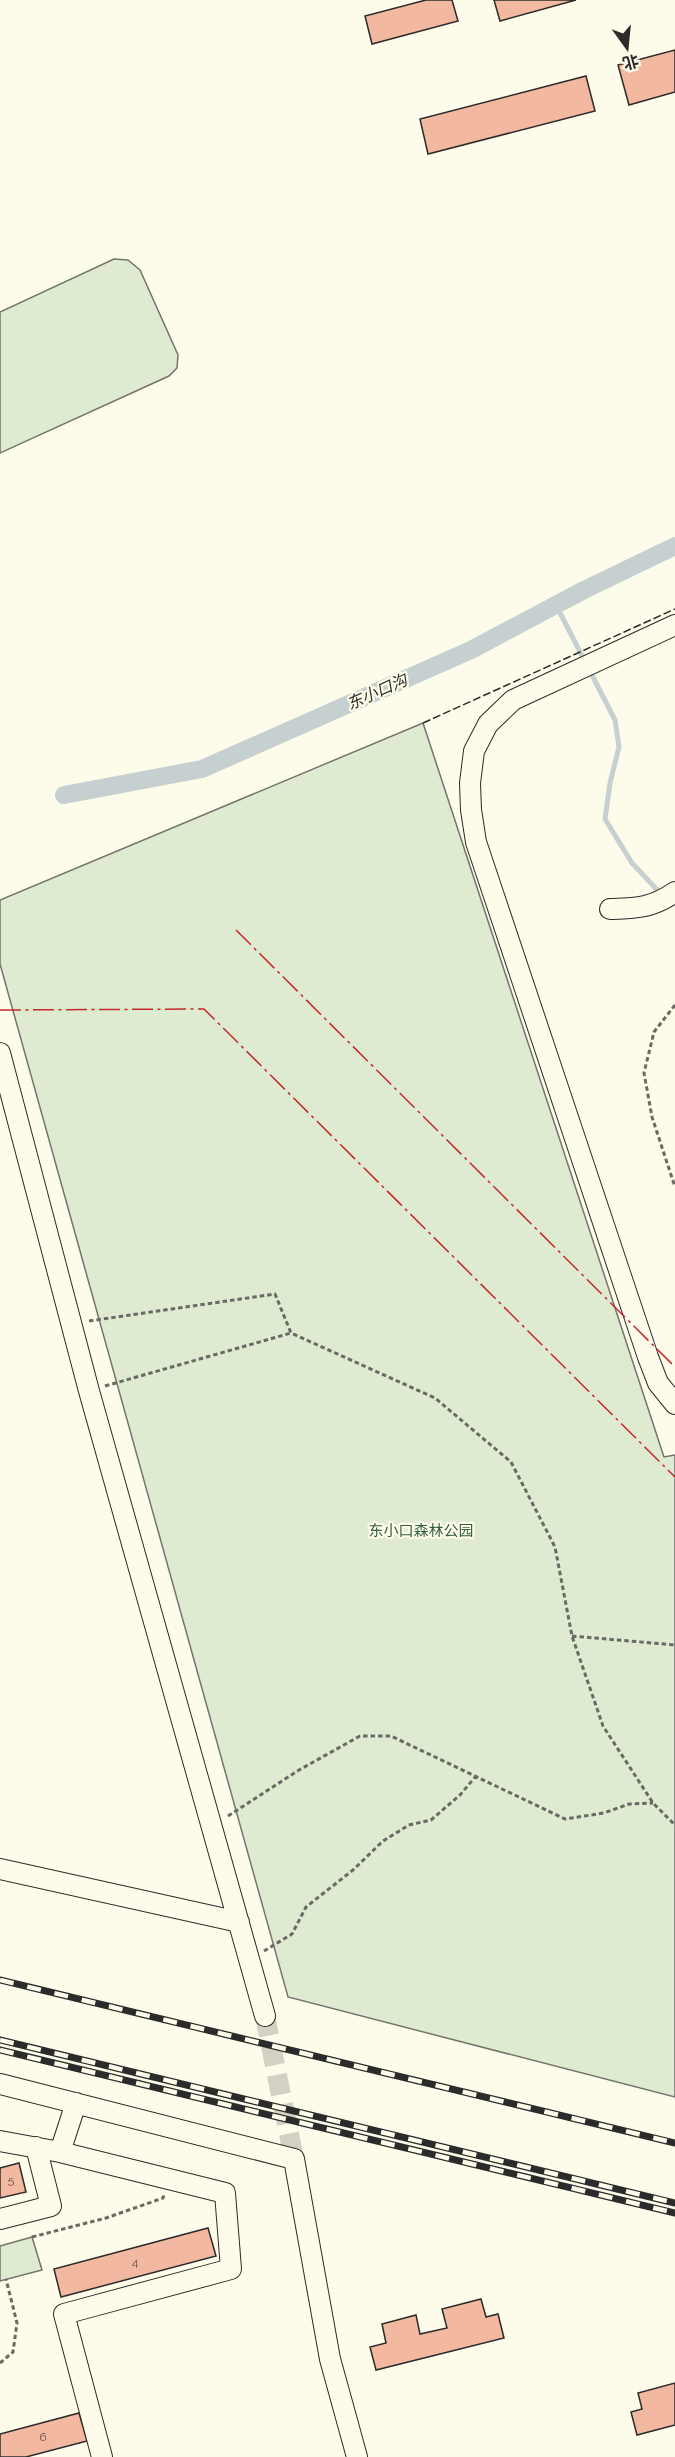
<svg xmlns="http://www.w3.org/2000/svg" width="675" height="2457" font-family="Raleway,'Noto Sans SC',sans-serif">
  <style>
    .green { fill: #deebd1; stroke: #74746e; stroke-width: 1.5 }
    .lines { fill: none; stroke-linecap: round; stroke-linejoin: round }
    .stream { stroke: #c7d0d0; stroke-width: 5 }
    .canal { stroke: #c7d0d0; stroke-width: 18 }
    .building { fill: #f2b8a0; stroke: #2b2b2b; stroke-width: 1.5 }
    .minor-tunnel { stroke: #d3d1c4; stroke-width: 20; stroke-dasharray: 20 10; stroke-linecap: butt }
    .minor-casing { stroke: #2b2b2b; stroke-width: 22 }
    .path { stroke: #6a6964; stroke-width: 3; stroke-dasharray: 4.5 3; stroke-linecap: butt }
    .minor { stroke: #fdfbea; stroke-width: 20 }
    .rail-casing { stroke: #2b2b2b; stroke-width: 7 }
    .rail { stroke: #fdfbea; stroke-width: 4.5; stroke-dasharray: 14; stroke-linecap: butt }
    .fence { stroke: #2b2b2b; stroke-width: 1.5; stroke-dasharray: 8 3; stroke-linecap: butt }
    .power { stroke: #c62828; stroke-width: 1.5; stroke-dasharray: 21 4.5 3 4.5; stroke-linecap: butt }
    .labels { text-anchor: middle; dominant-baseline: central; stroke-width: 4.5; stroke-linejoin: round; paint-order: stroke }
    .number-label { font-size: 12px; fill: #5d4e48 }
    .park-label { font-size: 15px; fill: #34623c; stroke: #fdfbea }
    .water-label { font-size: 16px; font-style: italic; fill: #2b2b2b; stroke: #fdfbea }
  </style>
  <rect width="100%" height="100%" fill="#fdfbea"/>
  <path class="green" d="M114 259 128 260 140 270 178 355 177 368 169 376 0 453V312Z
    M423 723 662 1451 664 1457 675 1455V2097L288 1997 0 964V900Z
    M32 2237 42 2270 0 2281V2246Z"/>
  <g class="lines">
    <path class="stream" d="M556 605 615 720 619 747 610 783 605 819 632 863 662 895"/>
    <path class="canal" d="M64 795 202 769 471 650 584 590 675 546"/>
  </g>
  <path class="building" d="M426 0H452L458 21 372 44 365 16Z
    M494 0H576L500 21Z
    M675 50V92L629 105 618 65Z
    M586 76 595 111 428 154 420 119Z
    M19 2163 26 2192 0 2198V2168Z
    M208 2228 216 2256 61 2297 54 2269Z
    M481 2299 486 2317 498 2314 504 2338 376 2370 370 2347 386 2343 382 2324 416 2315 420 2334 447 2328 442 2309Z
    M675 2383V2425L637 2435 631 2412 642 2409 638 2393Z
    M79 2413 87 2441 26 2457H0V2434Z"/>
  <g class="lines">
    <path class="minor-tunnel" d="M265 2016 294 2159"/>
    <g class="minor-casing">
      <path id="minor" d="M675 625 513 700 488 724 474 751 470 783 471 810 476 842 648 1357 658 1383 675 1404
        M610 909C637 908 652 908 675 892
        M0 1053 89 1391 265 2016
        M0 1869 239 1922
        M0 2084 294 2159 330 2359 357 2457
        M0 2141 60 2152 76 2103
        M60 2152 225 2193 231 2269 64 2314 102 2457
        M0 2219 51 2206 36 2147"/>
    </g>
    <path class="path" d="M675 1005 654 1032 644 1073 652 1117 675 1187
      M89 1321 275 1294 291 1333 435 1398 511 1462 555 1547 572 1636 603 1726 653 1803 675 1825
      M105 1386 291 1333
      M572 1636 675 1645
      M228 1816 299 1770 360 1736H391L565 1819 604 1813 629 1804 653 1803
      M264 1951 292 1934 306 1907 353 1870 383 1841 409 1825 431 1820 460 1795 476 1776
      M32 2237 106 2218 163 2198 164 2195
      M0 2363 13 2352 17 2323 6 2279"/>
    <use href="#minor" class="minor"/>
    <g class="rail-casing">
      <path id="rail" d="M0 1980 675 2143
        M0 2040 675 2203
        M0 2050 675 2213"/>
    </g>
    <use href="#rail" class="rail"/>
    <path class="fence" d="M423 723 675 609"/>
    <path class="power" d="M236 930 675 1367
      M0 1010 204 1009 675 1477"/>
  </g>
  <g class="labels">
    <g class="number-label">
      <text x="11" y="2180">5</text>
      <text x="135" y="2262">4</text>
      <text x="43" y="2437">6</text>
    </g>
    <g class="park-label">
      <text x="421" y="1531">东小口森林公园</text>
    </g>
    <g class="water-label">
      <text transform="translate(377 692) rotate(-24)">东小口沟</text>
    </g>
  </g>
  <g transform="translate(627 48) rotate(165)" stroke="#fdfbea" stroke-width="4.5" paint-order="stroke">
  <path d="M0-4.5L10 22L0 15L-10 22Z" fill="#2b2b2b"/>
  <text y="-9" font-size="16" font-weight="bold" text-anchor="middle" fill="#2b2b2b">北</text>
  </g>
</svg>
